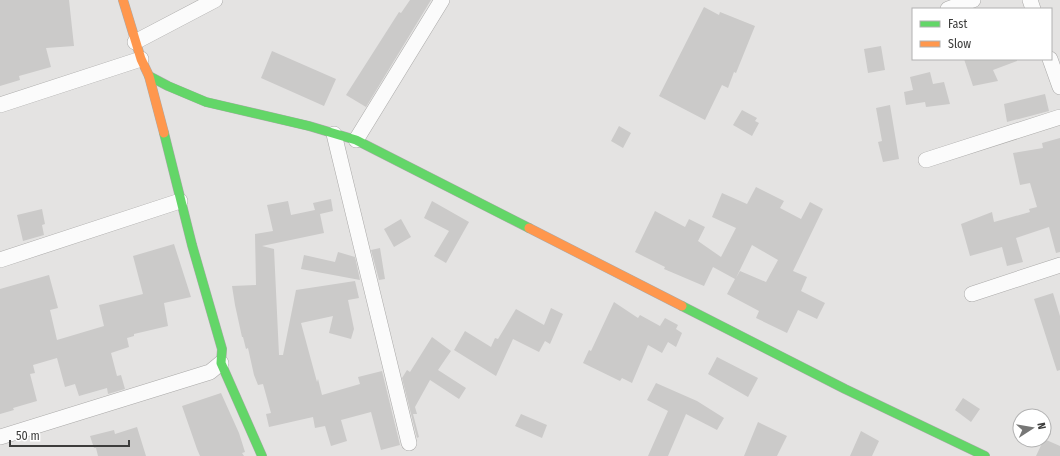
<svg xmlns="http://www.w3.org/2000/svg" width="1060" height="456" font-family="'Fira Sans Condensed',sans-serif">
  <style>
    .building { fill: #cbcac9; fill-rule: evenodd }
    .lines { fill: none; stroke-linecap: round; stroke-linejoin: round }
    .street-casing { stroke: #aaa9a8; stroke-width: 16 }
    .fast-casing { stroke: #aaa9a8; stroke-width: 10 }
    .slow-casing { stroke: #aaa9a8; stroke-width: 10 }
    .street { stroke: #fbfbfb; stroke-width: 15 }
    .fast { stroke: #63d668; stroke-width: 9 }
    .slow { stroke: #ff974d; stroke-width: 9 }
  </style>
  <rect width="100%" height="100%" fill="#e4e3e2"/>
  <path class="building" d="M0 0H69L74 46 46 48 51 67 19 76 20 80 0 86Z
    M410 0H431L366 107 346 95 399 12 401 13Z
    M704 7 719 15 720 12 755 26 736 73 734 72 728 88 722 85 705 120 659 96Z
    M881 46 885 70 868 73 864 49Z
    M272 51 336 79 324 106 261 78Z
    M964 59H1017V61L993 70 998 81 973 86Z
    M930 72 933 84 944 82 950 104 926 107 925 102 906 105 904 92 913 90 910 77Z
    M1045 94 1049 111 1007 122 1004 104Z
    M890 105 899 159 883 162 878 142 882 141 876 108Z
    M742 110 757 118 755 121 759 123 752 136 733 125Z
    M619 126 631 133 623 148 611 141Z
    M1060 138V252L1056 253 1049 227 1016 238 1023 262 1007 266 1002 247 970 256 961 224 992 212 994 222 1030 212 1029 209 1037 207 1030 183 1020 185 1013 153 1043 148 1042 143Z
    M756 187 784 201 780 208 801 219 810 202 823 209 793 271 807 277 801 291 825 303 817 319 798 310 787 333 756 318 759 311 727 294 735 279 713 267 704 286 664 269 665 267 635 252 655 211 685 227 689 219 705 227 698 241 721 257 736 228 712 217 722 193 747 204ZM752 245 778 260 766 282 740 271 736 278Z
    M331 199 333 211 320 214 324 233 262 246 274 249 279 355H283L296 290 355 281 359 298 348 300 354 329 351 339 329 333 333 316 301 323 317 382 318 379 322 395 360 384 358 377 382 371 400 445 381 450 371 412 341 420 347 441 331 446 325 426 315 428 313 417 269 427 266 414 271 413 263 384 258 385 254 375 248 348 246 349 243 337H242L235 305 232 286 256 285 255 234 273 231 267 205 288 201 291 215 315 210 313 203Z
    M432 201 469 222 446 263 434 256 449 231 424 218Z
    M42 209 45 224 42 225 44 235 23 241 17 215Z
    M401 219 411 237 394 247 384 229Z
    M174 244 191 297 164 303 168 326 134 334V336L127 338 129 347 111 353 117 376 121 375 125 389 108 394 107 388 79 396 75 384 65 387 57 358 33 365 35 373 30 374 37 401 13 408 14 410 0 414V289L49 275 58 308 50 310 57 340 104 326 99 305 143 294 133 256Z
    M380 248 385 279 379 280 371 250Z
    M338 252 355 257 360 280 301 269 304 255 335 262Z
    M1053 293 1060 316V370L1057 371 1034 299Z
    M614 302 638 318 640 315 660 326 665 318 678 325 676 329 682 333 676 347 668 342 662 353 648 345 632 383 622 378 620 381 583 363 589 350 591 351Z
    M551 308 563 314 550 344 545 341 539 352 513 339 496 376 454 350 465 331 491 347 495 338 498 339 516 309 544 325Z
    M432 337 451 351 438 370 466 388 459 399 430 380 415 407 417 414H413L419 437 417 438 402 378 407 370 410 372Z
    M717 357 758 378 748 397 708 374Z
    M656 383 697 401 724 418 717 430 686 414 668 456H648L668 411 647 400Z
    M221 393 239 433 245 452 242 453 244 456H200L197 449 182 406Z
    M963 398 980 409 971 422 955 410Z
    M521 414 547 425 542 438 515 426Z
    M758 422 787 436 777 456H744Z
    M137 427 146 456H98L96 448H94L90 436 114 430 115 434Z
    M861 431 879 441 872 456H850Z
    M1044 439 1060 446V456H1036Z"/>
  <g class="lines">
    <g class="street-casing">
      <path id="street" d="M1030 0 1033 9
        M948 9 973 0
        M135 42 215 0
        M1050 59 1060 87
        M0 105 141 59
        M334 134 409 443
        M356 140 442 0
        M926 160 1060 117
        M0 260 180 201
        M972 294 1060 265
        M0 437 210 372 221 363"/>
    </g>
    <g class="fast-casing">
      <path id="fast" d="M149 76 168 86 206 102 309 126 356 140 529 228
        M164 133 192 245 222 349 221 363 262 456
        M682 306 845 389 985 456"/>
    </g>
    <g class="slow-casing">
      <path id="slow" d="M123 0 141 59 149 76 164 133
        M529 228 682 306"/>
    </g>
    <use href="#street" class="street"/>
    <use href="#fast" class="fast"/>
    <use href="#slow" class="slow"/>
  </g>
  <rect x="912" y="8" width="140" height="52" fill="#ffffff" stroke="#b1b1b1"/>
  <rect x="920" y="21" width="20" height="6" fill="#63d668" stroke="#b1b1b1"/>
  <text x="948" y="28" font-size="12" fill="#3d3d3c">Fast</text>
  <rect x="920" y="41" width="20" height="6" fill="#ff974d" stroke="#b1b1b1"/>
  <text x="948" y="48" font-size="12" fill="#3d3d3c">Slow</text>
  <g transform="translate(1032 428) rotate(78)"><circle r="19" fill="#ffffff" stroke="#b1b1b1"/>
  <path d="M0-3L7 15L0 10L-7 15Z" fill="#777776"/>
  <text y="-6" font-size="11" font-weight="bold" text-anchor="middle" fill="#3d3d3c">N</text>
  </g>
  <path d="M10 440v6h119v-6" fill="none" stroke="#3d3d3c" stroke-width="2"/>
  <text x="16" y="440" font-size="12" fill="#3d3d3c" stroke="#ffffff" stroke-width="3" paint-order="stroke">50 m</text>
</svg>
